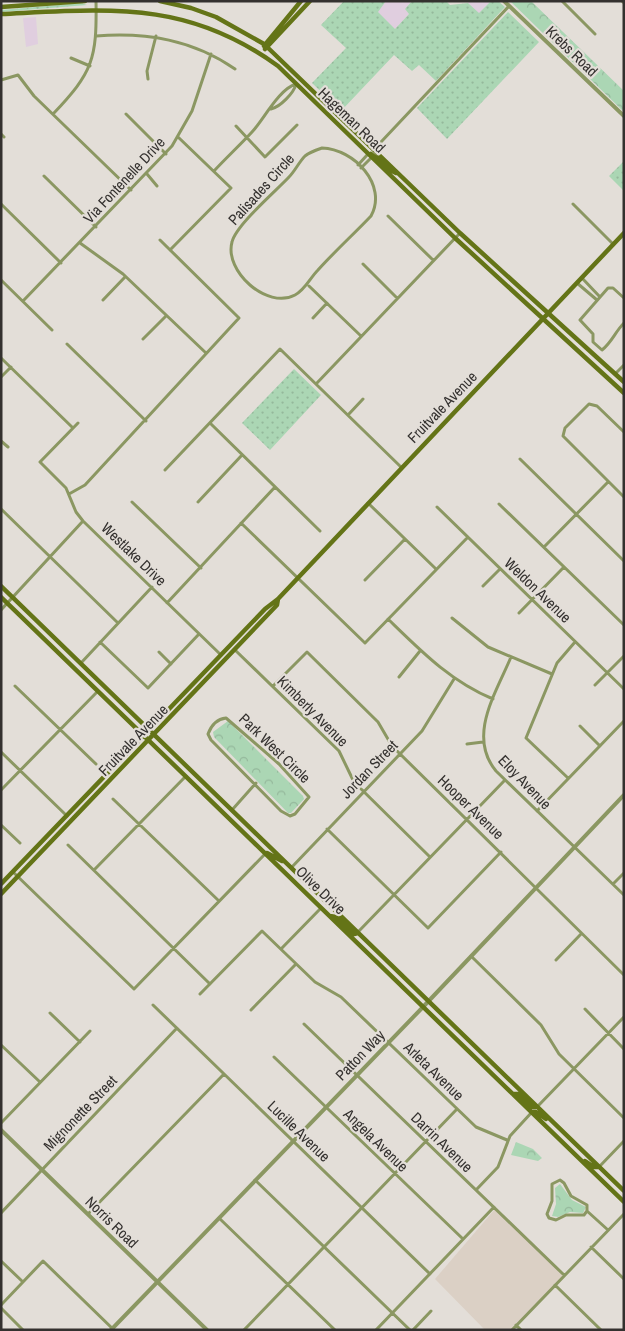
<svg xmlns="http://www.w3.org/2000/svg" width="625" height="1331" font-family="'Archivo Narrow',sans-serif">
  <style>
    .industrial { fill: #e0cedf }
    .built { fill: #dbd0c5 }
    .grass { fill: url(#grass-dots) }
    .park { fill: url(#park-crowns) }
    .lines { fill: none; stroke-linecap: round; stroke-linejoin: round }
    .minor { stroke: #8b9762; stroke-width: 3 }
    .tertiary { stroke: #8b9762; stroke-width: 4 }
    .secondary { stroke: #647417; stroke-width: 4.5 }
    .labels { text-anchor: middle; dominant-baseline: central; stroke-width: 4.5; stroke-linejoin: round; paint-order: stroke }
    .street-label { font-size: 15px; fill: #34312f; stroke: #e3ded8 }
  </style>
  <defs>
    <pattern id="grass-dots" width="8" height="8" patternUnits="userSpaceOnUse" patternTransform="scale(1.25)"><rect width="8" height="8" fill="#abd6b4"/><path d="M2 2h.1M6 6h.1" fill="none" stroke="#94b89b" stroke-width="1.8" stroke-linecap="round"/></pattern>
    <pattern id="park-crowns" width="20" height="18" patternUnits="userSpaceOnUse" patternTransform="scale(1.25)"><rect width="20" height="18" fill="#abd6b4"/><path d="M2 6a3 3 0 1 1 6 0M12 15a3 3 0 1 1 6 0" fill="none" stroke="#94b89b"/></pattern>
  </defs>
  <rect width="100%" height="100%" fill="#e3ded8"/>
  <path class="industrial" d="M386 1H412L405 9 409 14 395 29 377 12Z
    M470 1H491L479 14 468 3Z
    M36 17 38 44 26 47 23 18Z"/>
  <path class="built" d="M495 1209 565 1276 512 1330H485L435 1279Z"/>
  <path class="grass" d="M344 1H386L378 12 395 29 409 14 405 9 412 1H446L450 5 468 3 479 13 491 1H498L505 7 436 81 419 65 412 71 394 55 341 111 312 83 346 48 321 25Z
    M81 3 87 5 1 12V10Z
    M508 12 539 42 447 139 417 108Z
    M624 161V191L609 176Z
    M294 369 321 395 270 450 242 423Z"/>
  <path class="park" d="M510 1H531L624 91V112Z
    M228 721 303 796 304 799 291 813H288L214 737 213 732Z
    M516 1142 533 1149 542 1158 538 1161 511 1155Z
    M560 1184 572 1200 586 1207 583 1213 570 1212 558 1217 552 1216 556 1204 555 1188Z"/>
  <g class="lines">
    <path class="minor" d="M562 1 595 34
      M622 1 624 3
      M96 36C147 32 193 40 235 69
      M71 58 90 66
      M148 79 147 71 156 36
      M1 80 18 75 34 96 131 190
      M271 109C280 107 294 93 296 84
      M53 114C93 72 97 59 96 1
      M126 114 166 154
      M236 126 265 157 297 125
      M1 134 4 137
      M381 142 509 6
      M322 148C354 149 388 185 371 216 354 234 335 251 318 270 310 278 305 290 295 295 267 310 224 271 232 242 236 225 276 191 289 177 295 171 299 162 305 156 310 152 316 150 322 148Z
      M358 165 368 154
      M361 168 372 157
      M214 171C226 158 240 145 252 132 264 119 279 89 296 84
      M147 174 157 186
      M44 176 96 227
      M1 204 61 263
      M573 204 613 244
      M388 216 433 260
      M80 243 123 274 206 353
      M170 250 231 188 178 137
      M363 264 397 298
      M582 278 600 297
      M1 280 52 330
      M577 283 597 300
      M309 286 361 336
      M624 298 613 288H608L580 320 593 334V342L602 350C612 342 615 332 624 323
      M103 300 125 277
      M23 301 172 146 192 111 211 54
      M313 318 327 303
      M143 339 166 316
      M67 344 146 421
      M1 358 73 428
      M615 374 624 365
      M1 377 11 367
      M316 384 460 233
      M348 415 363 399
      M78 423 40 462 66 488 76 512 83 521 221 655
      M210 423 320 531
      M624 432 597 406 589 404 565 428 563 436 624 497
      M1 441 8 447
      M520 459 624 561
      M165 470 280 349 402 468
      M69 494 85 485 239 318 160 240
      M132 502 201 568
      M198 502 242 455
      M368 503 436 569
      M499 504 624 625
      M437 507 624 689
      M1 509 118 623
      M241 523 365 643 468 537
      M544 547 608 482
      M365 580 405 539
      M483 586 500 569
      M167 603 275 487
      M1 610 83 521
      M519 613 564 567
      M452 618 488 647 552 674
      M388 619C421 651 450 681 493 699
      M100 642 148 688 199 634
      M235 650 339 751 354 782 430 857
      M159 652 171 664
      M511 657C496 693 467 736 496 771L624 895
      M81 663 152 587
      M399 677 420 651
      M595 685 624 656
      M15 686 96 764
      M273 686 307 652 378 722 392 746 624 975
      M226 718 279 764 309 797 295 814 290 816 281 811 211 740 208 734C211 726 217 719 226 718Z
      M580 726 600 746
      M467 744 483 742
      M1 752 67 816
      M568 778 526 738 557 663 575 642
      M1 790 98 691
      M113 799 219 901
      M232 810 256 783
      M537 811 624 721
      M1 825 20 843
      M327 829 428 928 501 852
      M68 845 210 984
      M291 868 422 731 454 679
      M94 870 186 776
      M13 872 134 989 265 854
      M613 884 624 873
      M358 932 505 780
      M281 949 321 908
      M471 956 541 1025 559 1054 624 1118
      M556 960 581 934
      M200 994 262 931 315 982 341 997 476 1127 507 1140
      M153 1005 430 1274
      M585 1009 624 1049
      M251 1010 296 964
      M50 1013 80 1042
      M304 1024 564 1275
      M1 1045 40 1082
      M274 1057 463 1239
      M537 1107 624 1017
      M1 1123 90 1031
      M599 1167 624 1141
      M255 1180 410 1330
      M560 1180 564 1183 571 1196 587 1205V1211L584 1215H566L556 1220 549 1218 547 1214 552 1201V1184Z
      M476 1190 498 1167 510 1136 532 1112
      M587 1211 608 1230
      M1 1213 177 1028
      M88 1214 224 1074
      M219 1218 335 1330
      M591 1247 624 1279
      M1 1261 23 1282
      M555 1285 601 1330
      M1 1305 43 1261 114 1330
      M1 1308 23 1330
      M516 1325 521 1330
      M244 1330 457 1109
      M376 1330 494 1207
      M413 1330 431 1311
      M512 1330 624 1214"/>
    <path class="tertiary" d="M504 1 624 116
      M1 1130 207 1330
      M111 1330 423 1007 624 795"/>
    <path class="secondary" d="M160 1 191 8 216 17 264 44 460 233 624 382
      M1 7 85 1
      M1 14C111 9 187 0 278 66L455 238 624 393
      M264 46 301 1
      M265 49 310 1
      M371 154 392 171 396 173
      M1 586 624 1191
      M1 597 624 1202
      M267 853 282 861
      M1 884 265 609 278 599 624 233
      M1 894 277 605 278 599
      M330 916 336 917 354 934 358 933
      M513 1094H519L532 1107H537
      M532 1112H536L546 1119
      M585 1161 594 1167H599"/>
  </g>
  <g class="labels">
    <g class="street-label">
      <text transform="translate(572 51) rotate(44)">Krebs Road</text>
      <text transform="translate(352 120) rotate(44)">Hageman Road</text>
      <text transform="translate(124 180) rotate(-47)">Via Fontenelle Drive</text>
      <text transform="translate(261 189) rotate(-48)">Palisades Circle</text>
      <text transform="translate(442 407) rotate(-46)">Fruitvale Avenue</text>
      <text transform="translate(134 554) rotate(44)">Westlake Drive</text>
      <text transform="translate(538 590) rotate(44)">Weldon Avenue</text>
      <text transform="translate(313 711) rotate(45)">Kimberly Avenue</text>
      <text transform="translate(133 740) rotate(-46)">Fruitvale Avenue</text>
      <text transform="translate(275 748) rotate(44)">Park West Circle</text>
      <text transform="translate(369 769) rotate(-46)">Jordan Street</text>
      <text transform="translate(525 782) rotate(46)">Eloy Avenue</text>
      <text transform="translate(471 807) rotate(44)">Hooper Avenue</text>
      <text transform="translate(321 890) rotate(44)">Olive Drive</text>
      <text transform="translate(360 1055) rotate(-46)">Patton Way</text>
      <text transform="translate(434 1071) rotate(44)">Arleta Avenue</text>
      <text transform="translate(80 1113) rotate(-46)">Mignonette Street</text>
      <text transform="translate(299 1131) rotate(44)">Lucille Avenue</text>
      <text transform="translate(376 1140) rotate(44)">Angela Avenue</text>
      <text transform="translate(442 1142) rotate(44)">Darrin Avenue</text>
      <text transform="translate(112 1222) rotate(44)">Norris Road</text>
    </g>
  </g>
  <rect width="625" height="1331" fill="none" stroke="#34312f" stroke-width="5"/>
</svg>
